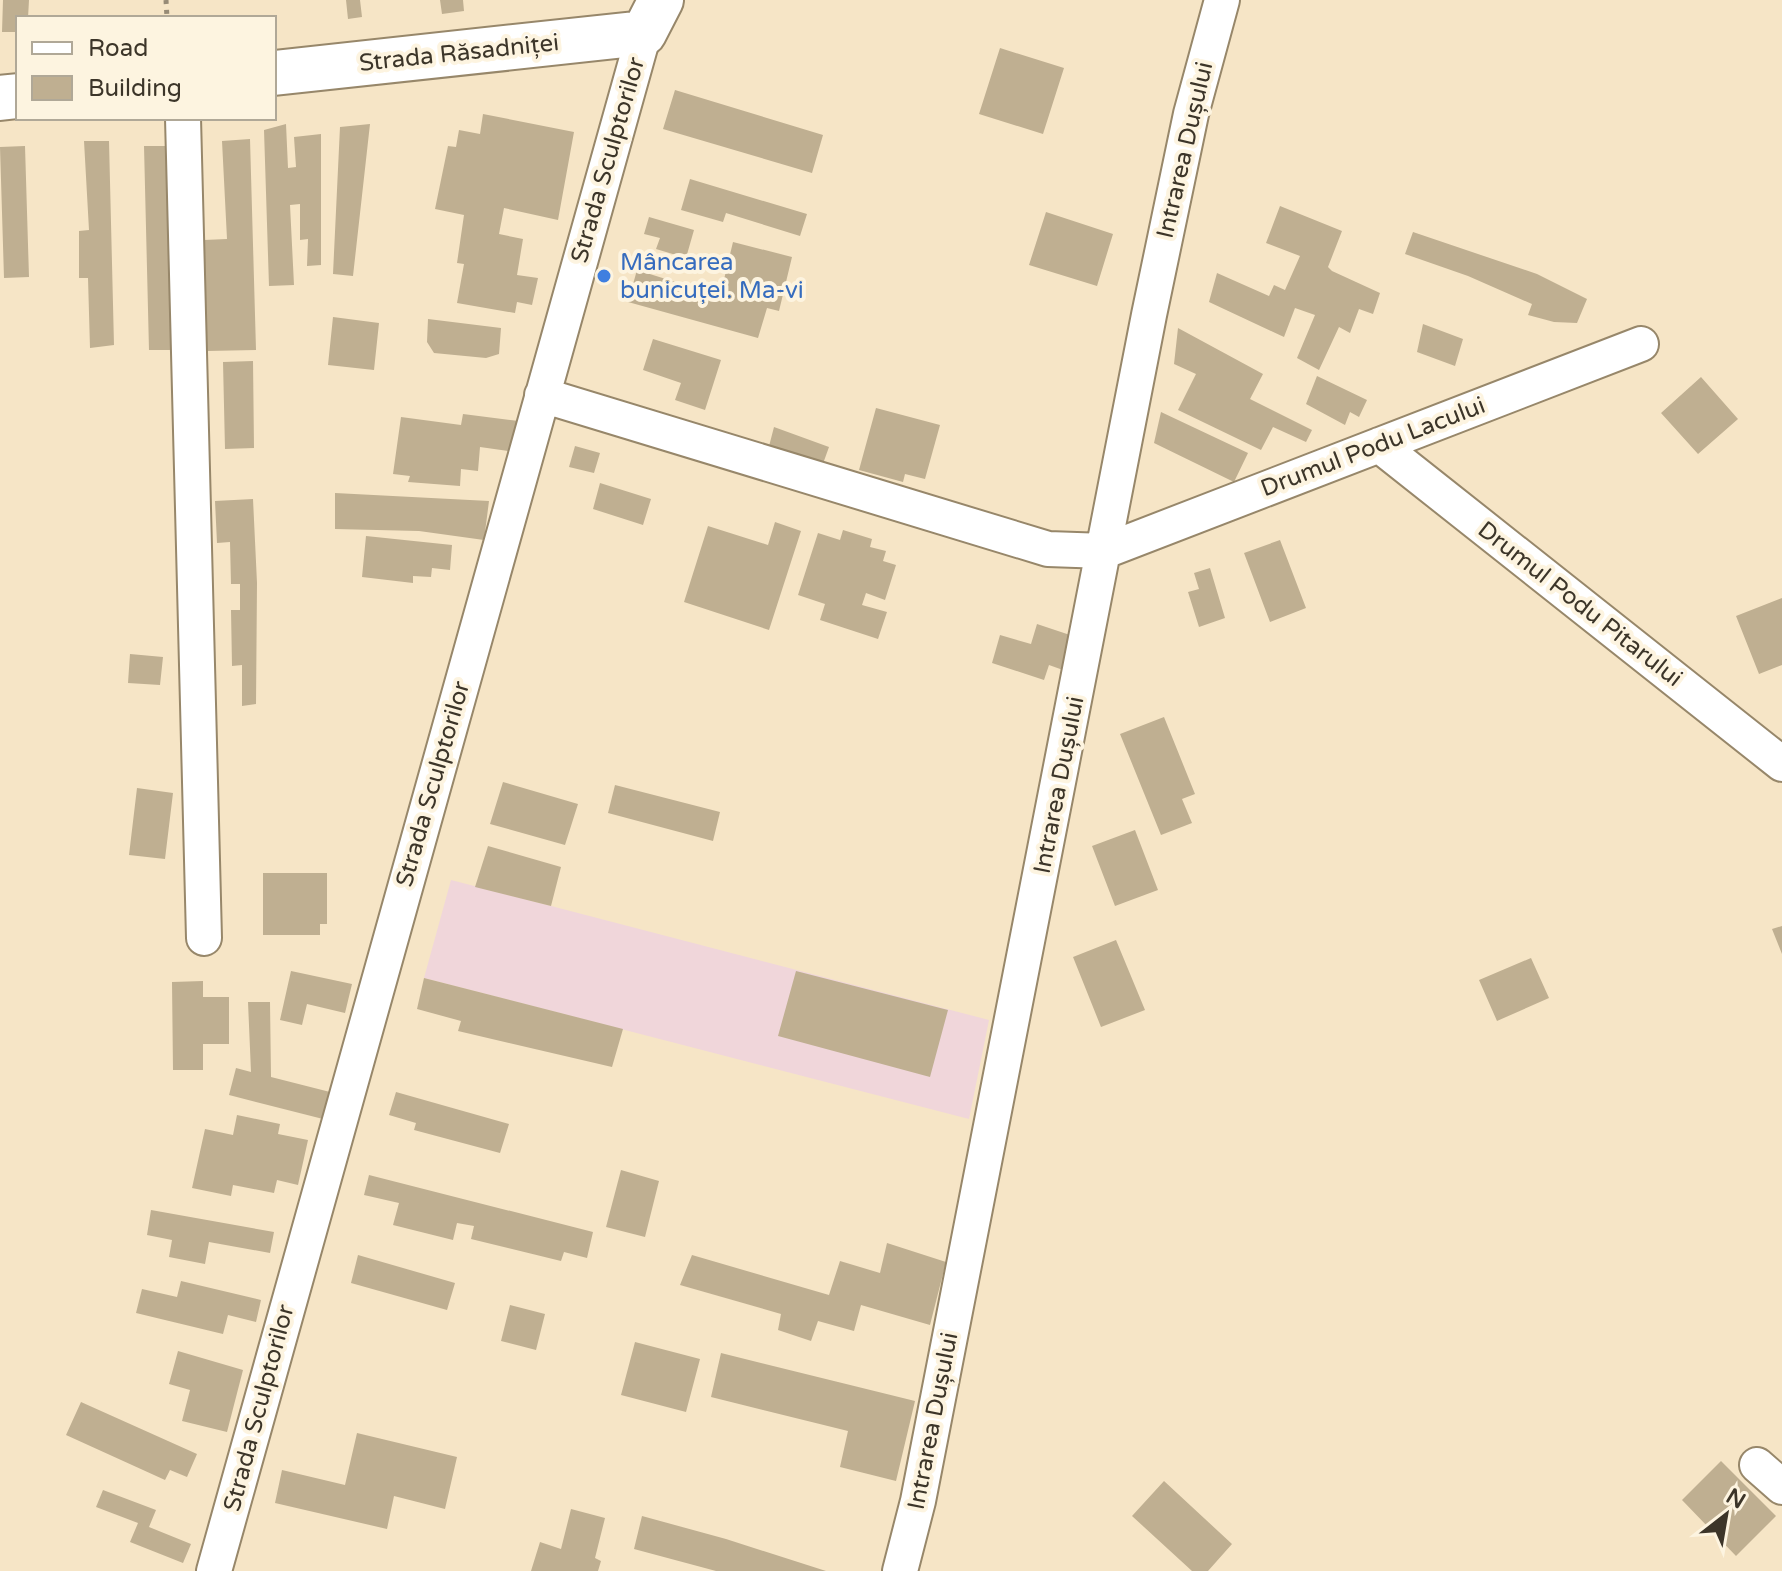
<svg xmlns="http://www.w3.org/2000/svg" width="1782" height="1571" font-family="'Varela Round',sans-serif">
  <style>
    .commercial { fill: #f0d6da }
    .building { fill: #bfaf91 }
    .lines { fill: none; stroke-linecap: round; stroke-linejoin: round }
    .minor-casing { stroke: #97876a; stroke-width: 38 }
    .secondary-casing { stroke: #97876a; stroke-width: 48 }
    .path { stroke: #978b76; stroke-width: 5; stroke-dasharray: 4 6; stroke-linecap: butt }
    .minor { stroke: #fff; stroke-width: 34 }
    .secondary { stroke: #fff; stroke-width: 44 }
    .shop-dot { fill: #3f7fe0; stroke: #fdf4e0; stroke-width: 3 }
    .labels { text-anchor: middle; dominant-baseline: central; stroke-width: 8; stroke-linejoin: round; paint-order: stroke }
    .street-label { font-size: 24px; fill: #3c3529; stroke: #fdf4e0 }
    .shop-label { font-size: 24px; fill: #366cbe; stroke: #fdf4e0; text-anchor: start }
  </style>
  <rect width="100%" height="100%" fill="#f6e5c6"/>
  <path class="commercial" d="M451 880 989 1020 969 1119 424 978Z"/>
  <path class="building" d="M3 0H29L28 18H18V32H2Z
    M346 0H360L362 17 348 19Z
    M440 0H463L464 11 442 14Z
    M1000 48 1064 68 1043 134 979 114Z
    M675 90 823 135 812 173 663 129Z
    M483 114 574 132 558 220 504 208 499 234 523 239 517 275 538 278 532 305 517 302 515 313 457 303 464 264 457 263 464 215 435 209 448 146 456 147 459 130 480 134Z
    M286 124 288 168 296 167 294 137 321 134V265L307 266 308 239 300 240V204L290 205 294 285 269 286 264 130Z
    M370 124 353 276 333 274 340 127Z
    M250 139 256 350 207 351 204 240 227 239 222 141Z
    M84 141H109L114 345 90 348 88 278H79V231L89 230Z
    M25 146 29 277 4 278 0 147Z
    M144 146H171L176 350H149Z
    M690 179 807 214 800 236 726 213 723 222 681 210Z
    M1280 206 1342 231 1328 267 1332 271 1380 293 1373 314 1359 309 1350 333 1339 327 1319 370 1297 358 1315 315 1295 308 1284 337 1209 302 1217 273 1269 296 1274 285 1285 290 1300 256 1266 243Z
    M1046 212 1113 234 1097 286 1029 265Z
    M649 217 694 230 686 258 656 249 660 238 644 234Z
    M1413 232 1537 274 1587 299 1577 323 1554 322 1528 315 1532 304 1468 276 1405 254Z
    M733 242 792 257 779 311 767 308 758 338 628 302 637 270 720 296Z
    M333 317 379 323 374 370 328 365Z
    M428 319 501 328 499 354 486 358 434 353 427 342Z
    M1423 324 1463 339 1455 366 1417 352Z
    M1178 328 1263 374 1250 399 1312 430 1306 442 1273 427 1261 450 1178 410 1196 374 1174 364Z
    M653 339 721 360 705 410 675 400 681 383 643 370Z
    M253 361 254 448 225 449 223 362Z
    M1317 376 1367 400 1359 417 1350 412 1345 425 1306 404Z
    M1701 377 1738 419 1698 454 1661 413Z
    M876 408 940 425 925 479 905 474 903 482 859 470Z
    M1161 412 1248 453 1234 482 1154 443Z
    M463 414 519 421 516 452 480 447 478 471 461 469 460 486 408 482 410 476 393 474 401 417 461 425Z
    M774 427 829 447 820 472 767 454Z
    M575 446 600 453 594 473 569 467Z
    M600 483 651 499 643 525 593 509Z
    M335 493 489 501 484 540 419 531 335 529Z
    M253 499 257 583 256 704 242 706V665L232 666 231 610H240V584H231L230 542 217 543 215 501Z
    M775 522 801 531 769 630 684 602 708 526 768 545Z
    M843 530 872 539 870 547 886 551 883 561 896 565 885 600 866 593 862 605 887 612 878 639 820 620 825 604 798 595 818 533 840 540Z
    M366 536 452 545 450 570 432 568 431 577 413 576V583L362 577Z
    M1280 540 1306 608 1270 622 1244 553Z
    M1210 568 1225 618 1199 627 1188 592 1199 589 1194 573Z
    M1782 598V665L1759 674 1736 616Z
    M1037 624 1073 636 1063 670 1049 665 1044 680 992 663 1000 635 1031 644Z
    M130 654 163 657 160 685 128 683Z
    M1164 717 1195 794 1182 799 1192 823 1161 835 1120 734Z
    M503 782 578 804 565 845 490 824Z
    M615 785 720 812 713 841 608 813Z
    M137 788 173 793 165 859 129 855Z
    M1135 830 1158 890 1115 906 1092 846Z
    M488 846 561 867 551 906 475 887Z
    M263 873H327V924H320V935H263Z
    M1782 926V954L1772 929Z
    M1116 940 1145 1010 1101 1027 1073 957Z
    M1531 958 1549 998 1497 1021 1479 980Z
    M291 971 352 984 345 1013 307 1004 302 1025 280 1020Z
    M796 971 948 1010 930 1077 778 1036Z
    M424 978 623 1029 612 1067 458 1031 461 1021 417 1009Z
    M203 981V997H229V1044H203V1070H173L172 982Z
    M248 1002H270L271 1077 330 1092 323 1119 229 1095 236 1068 251 1072Z
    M396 1092 509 1124 500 1153 414 1130 416 1123 389 1115Z
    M237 1115 280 1124 278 1134 308 1140 298 1185 277 1180 274 1193 233 1185 231 1196 192 1188 205 1129 233 1135Z
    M621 1170 659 1181 645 1237 606 1227Z
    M369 1175 593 1232 587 1258 564 1252 561 1261 471 1239 474 1226 457 1223 453 1240 393 1225 399 1203 364 1195Z
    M151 1210 274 1232 270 1253 209 1242 205 1264 169 1257 172 1240 147 1235Z
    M887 1243 946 1262 930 1325 861 1305 854 1331 818 1321 811 1341 778 1330 781 1314 680 1285 692 1255 829 1295 840 1261 880 1273Z
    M358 1255 455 1283 447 1310 351 1283Z
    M181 1281 261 1300 256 1322 228 1315 223 1334 136 1313 142 1289 177 1297Z
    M510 1305 545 1314 536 1350 501 1341Z
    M635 1342 700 1359 686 1412 621 1395Z
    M178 1351 243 1370 227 1432 182 1421 190 1390 169 1384Z
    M721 1353 915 1401 896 1481 840 1467 848 1431 711 1397Z
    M81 1402 197 1454 187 1477 170 1470 165 1480 66 1435Z
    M357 1433 457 1457 445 1509 394 1496 387 1529 275 1503 282 1470 345 1485Z
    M1721 1461 1776 1516 1736 1556 1682 1500Z
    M1164 1481 1232 1544 1208 1571H1192L1132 1516Z
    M103 1490 156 1510 149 1527 191 1544 183 1563 130 1542 138 1523 96 1507Z
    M571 1509 605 1518 595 1558 601 1561 598 1571H531L540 1542 561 1549Z
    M642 1516 726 1539 826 1571H716L634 1549Z"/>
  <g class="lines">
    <g class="minor-casing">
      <path id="minor" d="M183 118 204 938
        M542 395 1048 549 1105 551 1641 344
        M1379 445 1782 764
        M1757 1465 1782 1487
        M214 1571 644 33
        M900 1571 918 1501 1149 315 1191 114 1222 0"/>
    </g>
    <g class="secondary-casing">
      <path id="secondary" d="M274 73 644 33 661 0
        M0 98 18 96"/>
    </g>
    <path class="path" d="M166 0 167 18"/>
    <use href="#minor" class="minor"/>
    <use href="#secondary" class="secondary"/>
  </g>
  <circle class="shop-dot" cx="604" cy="276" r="8"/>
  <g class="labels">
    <g class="street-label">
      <text transform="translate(459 53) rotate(-6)">Strada Răsadniței</text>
      <text transform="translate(1185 150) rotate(-77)">Intrarea Dușului</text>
      <text transform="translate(608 160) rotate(-74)">Strada Sculptorilor</text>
      <text transform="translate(1373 447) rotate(-21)">Drumul Podu Lacului</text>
      <text transform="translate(1580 604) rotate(38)">Drumul Podu Pitarului</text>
      <text transform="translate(433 784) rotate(-74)">Strada Sculptorilor</text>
      <text transform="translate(1059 785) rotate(-79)">Intrarea Dușului</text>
      <text transform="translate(259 1408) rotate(-75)">Strada Sculptorilor</text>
      <text transform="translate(933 1421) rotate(-79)">Intrarea Dușului</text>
    </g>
    <g class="shop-label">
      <text x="620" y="262">Mâncarea<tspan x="620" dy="28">bunicuței. Ma-vi</tspan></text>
    </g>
  </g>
  <rect x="16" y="16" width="260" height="104" fill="#fdf4e0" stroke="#b0a897" stroke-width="2"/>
  <rect x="32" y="42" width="40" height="12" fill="#ffffff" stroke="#b0a897" stroke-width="2"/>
  <text x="88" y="56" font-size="24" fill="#3c3529">Road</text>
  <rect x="32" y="76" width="40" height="24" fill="#bfaf91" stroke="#b0a897" stroke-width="2"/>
  <text x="88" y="96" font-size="24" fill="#3c3529">Building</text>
  <g transform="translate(1726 1515) rotate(31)" stroke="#fdf4e0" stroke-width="6" paint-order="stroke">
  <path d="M0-6L14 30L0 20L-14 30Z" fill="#3c3529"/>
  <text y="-12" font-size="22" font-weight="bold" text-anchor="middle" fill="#3c3529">N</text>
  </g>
</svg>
